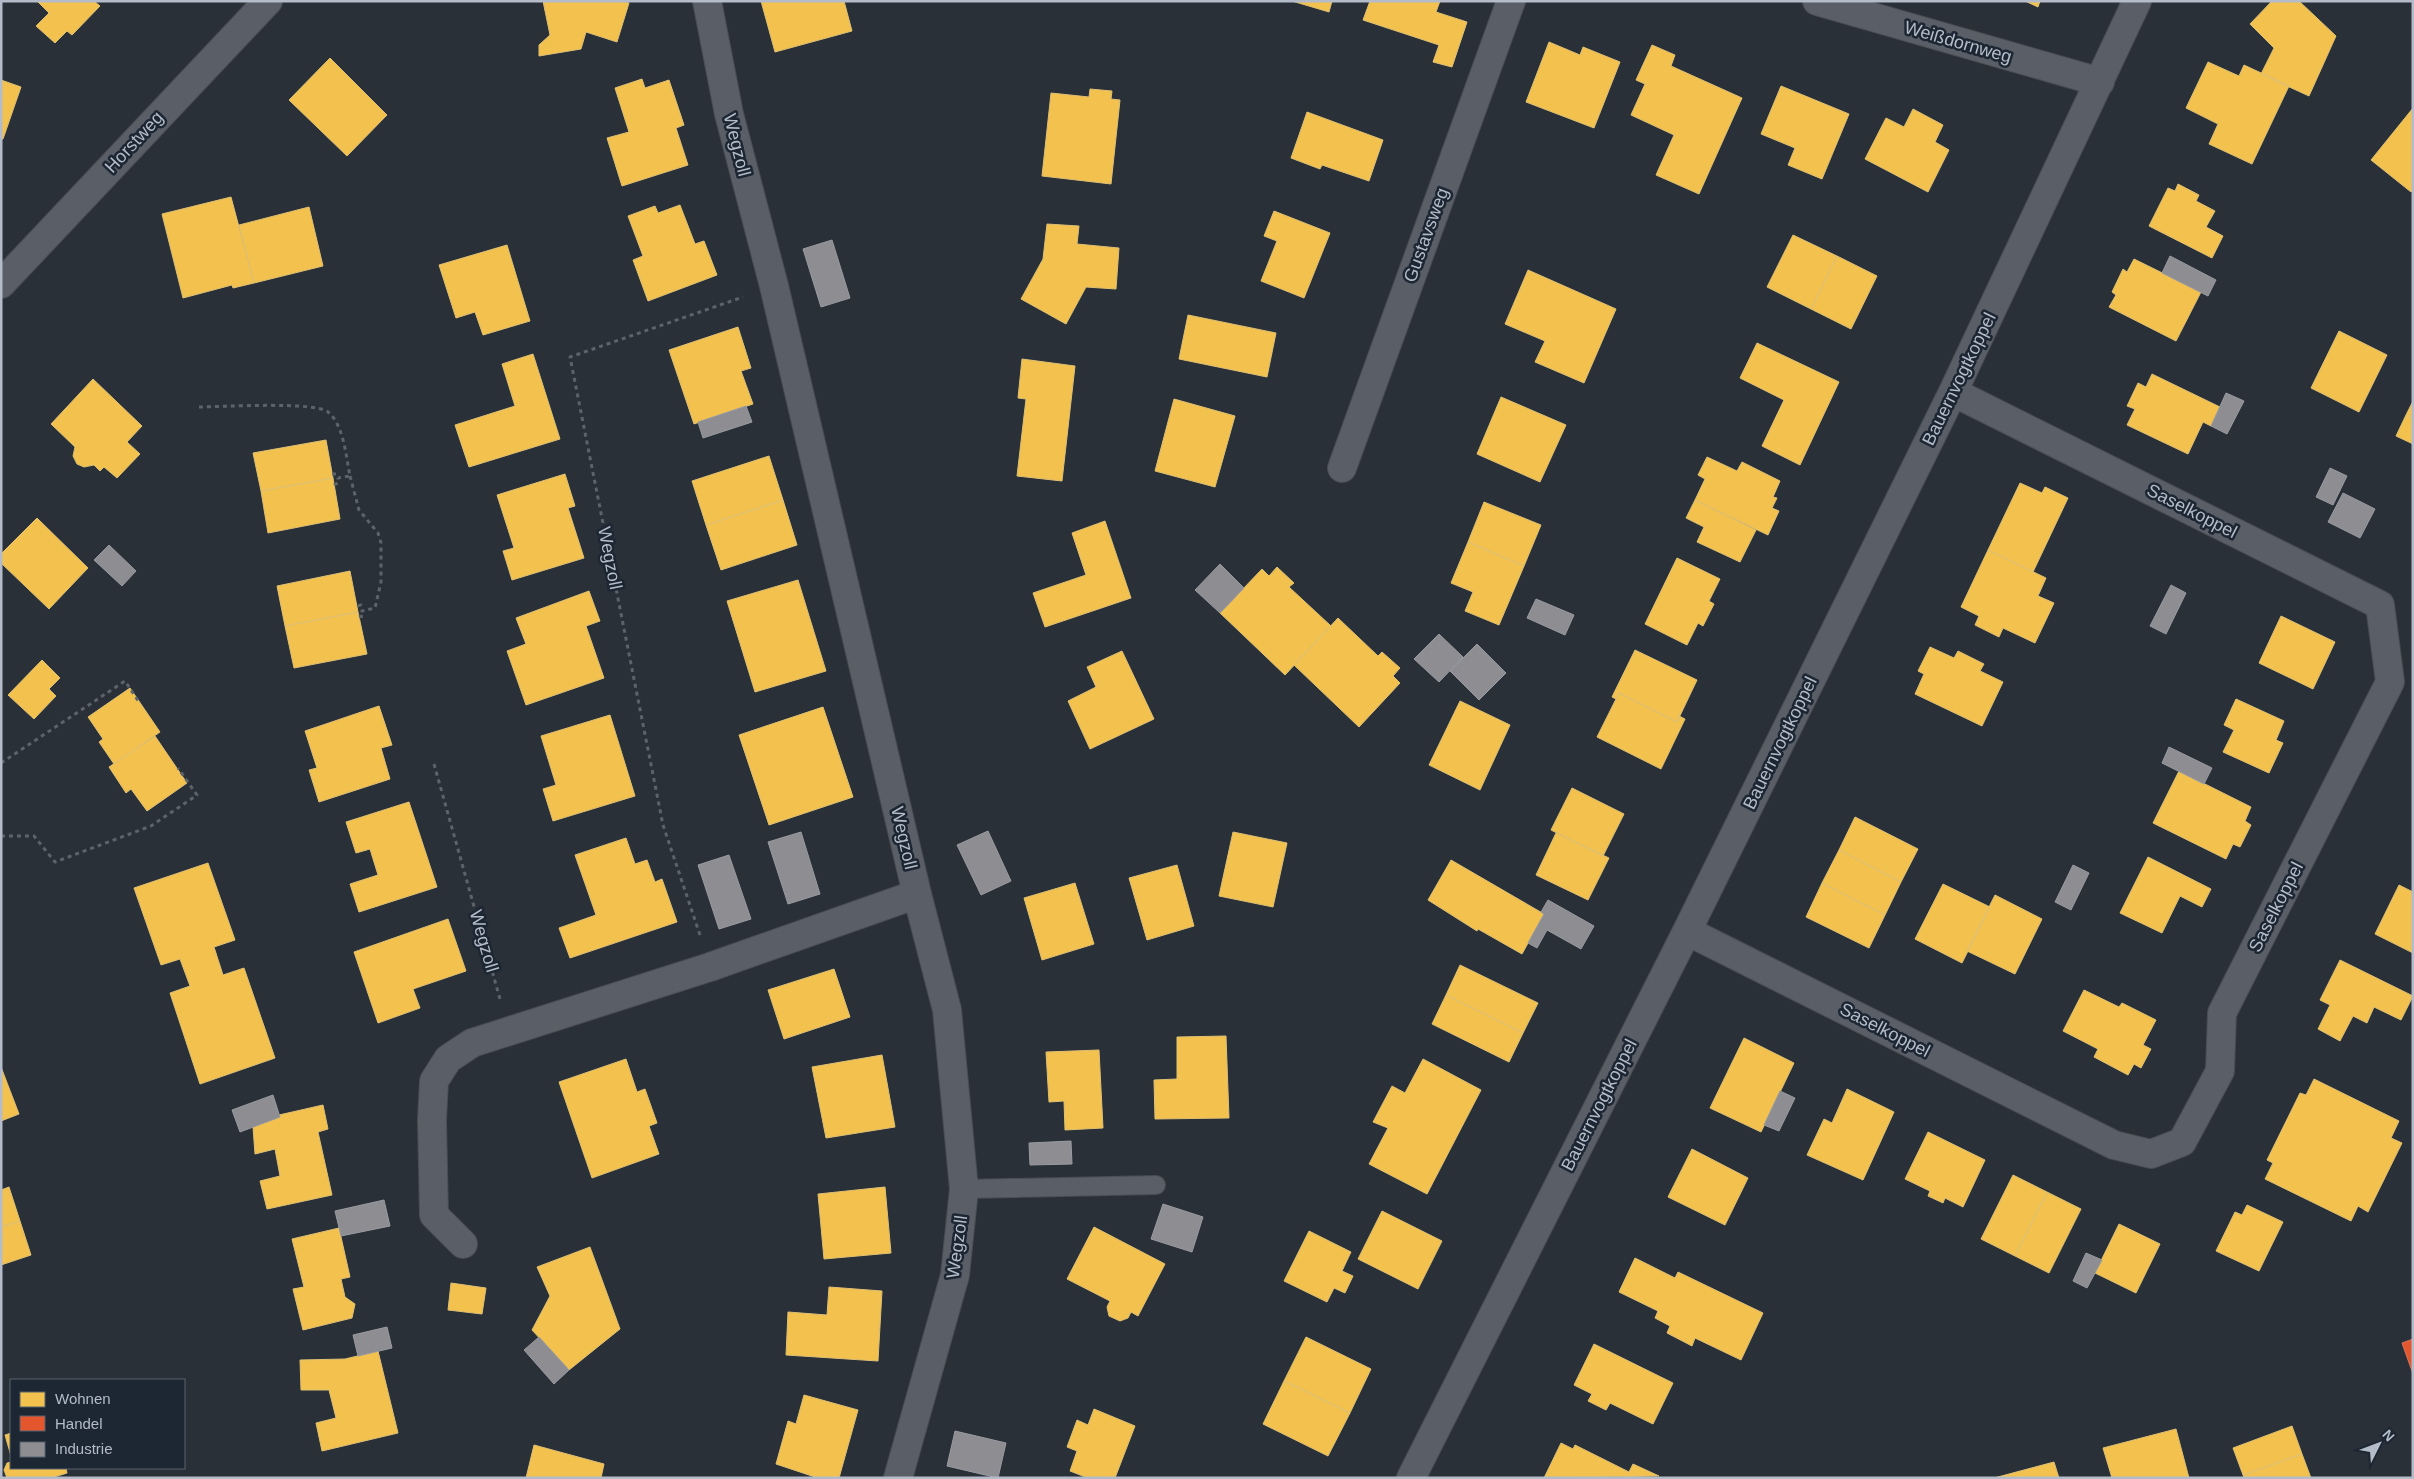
<svg xmlns="http://www.w3.org/2000/svg" width="2414" height="1479" font-family="Helvetica,sans-serif">
  <style>
    .homes { fill: #f2c14e; stroke: #dfc073 }
    .shops { fill: #e4572e; stroke: #d6755c }
    .industry { fill: #8d8d92; stroke: #999ba2 }
    .lines { fill: none; stroke-linecap: round; stroke-linejoin: round }
    .service-casing { stroke: #484c53; stroke-width: 20 }
    .minor-casing { stroke: #484c53; stroke-width: 30 }
    .path { stroke: #5d636a; stroke-width: 3; stroke-dasharray: 4 4; stroke-linecap: butt }
    .service { stroke: #5a5e66; stroke-width: 18 }
    .minor { stroke: #5a5e66; stroke-width: 28 }
    .labels { text-anchor: middle; dominant-baseline: central; stroke-width: 5; stroke-linejoin: round; paint-order: stroke }
    .street-label { font-size: 18px; fill: #b4bcc9; stroke: #1d2633 }
  </style>
  <rect width="100%" height="100%" fill="#2a3038"/>
  <path class="homes" d="M37 1H94L100 6 72 35 67 31 55 43 36 26 49 13Z
    M543 1H622L629 3 617 42 586 32 581 49 539 56V45L550 35Z
    M761 1H844L852 31 775 52Z
    M1292 1H1332L1329 12Z
    M1370 1H1440L1436 12 1467 22 1452 67 1433 62 1439 45 1363 20Z
    M2025 1H2040L2038 7Z
    M2272 1H2299L2336 36 2309 96 2261 74 2274 48 2250 24Z
    M1549 42 1580 55 1583 47 1620 62 1594 128 1526 102Z
    M1652 45 1675 55 1671 66 1742 98 1699 194 1656 175 1674 135 1631 115 1645 84 1636 80Z
    M330 58 387 115 347 156 289 100Z
    M2208 62 2239 76 2244 65 2289 86 2252 164 2209 144 2218 124 2186 108Z
    M642 79 645 88 669 80 684 125 676 128 688 165 622 186 607 138 629 132 615 88Z
    M1 80 21 87 3 139H1Z
    M1781 86 1849 114 1822 179 1788 165 1795 148 1761 134Z
    M1090 89 1112 91 1111 99 1120 100 1111 184 1042 176 1051 93 1089 97Z
    M2413 108V190L2411 192 2371 160Z
    M1913 109 1943 125 1935 142 1949 150 1928 192 1865 159 1886 118 1904 127Z
    M1307 112 1383 140 1369 181 1322 165 1320 169 1291 158Z
    M2178 184 2199 195 2196 201 2215 211 2206 227 2223 236 2212 258 2149 226 2168 188 2175 191Z
    M231 197 254 283 233 288 232 285 183 298 162 214Z
    M680 205 695 244 704 241 717 275 648 301 633 260 643 256 628 216 655 206 658 213Z
    M309 207 323 266 254 283 239 225Z
    M1274 211 1330 233 1304 298 1261 281 1277 241 1264 236Z
    M1047 224 1079 226 1077 244 1119 248 1116 289 1086 287 1066 324 1021 299 1043 259Z
    M1793 235 1837 256 1811 309 1767 287Z
    M507 245 530 321 483 335 475 312 456 318 439 265Z
    M1837 256 1877 276 1851 329 1811 309Z
    M2134 259 2201 292 2176 341 2109 307 2116 295 2112 292 2123 269 2127 272Z
    M1528 270 1616 309 1584 383 1535 362 1545 341 1505 324Z
    M1188 315 1276 333 1267 377 1179 359Z
    M738 327 751 368 741 371 753 404 694 424 669 350Z
    M2339 331 2387 355 2359 412 2311 388Z
    M1757 343 1839 382 1800 465 1762 446 1784 400 1740 378Z
    M533 354 560 439 469 467 455 425 515 406 502 364Z
    M1022 359 1075 366 1062 481 1017 476 1026 399 1018 398Z
    M2152 374 2220 407 2211 426 2203 422 2188 454 2127 425 2135 409 2127 406 2138 383 2146 387Z
    M93 379 142 426 127 442 140 454 117 478 104 467 100 471 94 465 84 467 77 464 73 456 75 447 51 424Z
    M1501 397 1566 425 1540 482 1477 454Z
    M1174 399 1235 416 1215 487 1155 471Z
    M2413 401V419L2406 415Z
    M2406 415 2413 419V444L2396 436Z
    M326 440 333 478 261 491 253 453Z
    M769 456 783 500 706 525 692 481Z
    M1707 457 1737 471 1742 462 1780 481 1773 497 1777 498 1772 508 1779 511 1768 535 1695 500 1705 479 1698 475Z
    M565 474 575 506 568 508 584 558 512 580 503 551 514 548 497 495Z
    M333 478 340 519 268 533 261 491Z
    M2020 483 2042 493 2045 487 2068 498 2033 572 1988 550Z
    M783 500 797 545 721 570 706 525Z
    M1695 500 1756 530 1740 562 1697 542 1704 527 1686 518Z
    M1484 502 1541 525 1524 566 1468 542Z
    M37 518 88 568 49 609 1 563V554Z
    M1105 521 1131 598 1045 627 1033 593 1086 575 1072 533Z
    M1468 542 1524 566 1499 625 1465 611 1473 592 1451 583Z
    M1988 550 2046 578 2038 596 2054 603 2035 643 2003 628 1999 637 1975 625 1979 616 1961 607Z
    M1677 558 1720 579 1709 601 1714 604 1703 626 1698 623 1687 645 1645 624Z
    M1277 567 1294 583 1289 587 1331 626 1285 675 1220 613 1262 569 1269 576Z
    M350 571 358 612 285 626 277 586Z
    M798 580 826 671 755 692 727 601Z
    M589 591 600 621 586 626 604 678 526 705 507 651 526 644 516 618Z
    M358 612 367 654 294 668 285 626Z
    M2281 616 2335 642 2313 689 2259 663Z
    M1338 618 1378 656 1382 652 1400 668 1393 676 1400 683 1359 727 1294 665Z
    M1930 647 1954 658 1958 651 1984 664 1980 671 2003 682 1982 726 1915 694 1924 674 1918 671Z
    M1635 650 1697 680 1677 722 1619 693 1616 699 1612 697Z
    M1122 651 1154 719 1090 749 1068 701 1096 687 1087 667Z
    M42 660 60 678 49 689 56 696 34 719 8 695Z
    M130 688 160 732 114 764 99 742 103 739 88 717Z
    M1619 693 1677 722 1679 716 1685 719 1661 769 1597 737Z
    M2236 699 2284 721 2276 740 2283 743 2269 773 2223 752 2234 730 2224 725Z
    M1460 701 1510 725 1480 790 1429 765Z
    M379 706 392 745 381 748 390 779 319 802 309 770 317 768 305 731Z
    M823 707 853 797 769 825 739 735Z
    M610 715 635 796 553 821 543 789 556 785 541 736Z
    M155 736 187 783 147 811 131 789 126 793 109 767Z
    M2179 771 2251 807 2245 821 2251 825 2240 847 2233 844 2226 859 2153 823Z
    M1572 788 1624 814 1603 856 1551 830Z
    M409 802 437 887 359 912 350 884 378 875 370 849 356 853 346 822Z
    M1855 817 1918 849 1901 882 1839 850Z
    M1233 832 1287 843 1273 907 1219 896Z
    M1556 833 1609 858 1588 900 1536 875Z
    M626 838 635 864 647 860 655 882 662 879 677 922 570 958 559 928 596 915 575 855Z
    M1839 850 1901 882 1885 915 1822 883Z
    M2148 857 2211 889 2202 907 2180 896 2162 933 2120 913Z
    M1451 860 1544 914 1522 954 1478 929 1477 931 1428 900Z
    M208 863 235 940 214 947 223 975 244 968 275 1058 200 1084 170 993 190 986 180 959 161 965 134 888Z
    M1177 865 1194 926 1147 940 1129 878Z
    M1075 883 1094 944 1042 960 1024 898Z
    M1822 883 1885 915 1869 948 1806 917Z
    M1943 884 1990 907 1962 963 1915 939Z
    M2399 885 2413 892V953L2375 934Z
    M1995 895 2042 919 2015 974 1967 951Z
    M448 919 466 971 413 989 420 1008 378 1023 354 952Z
    M2340 960 2413 996 2401 1020 2374 1007 2367 1023 2353 1016 2340 1041 2318 1029 2330 1005 2320 1000Z
    M1460 965 1538 1003 1523 1033 1446 995Z
    M834 969 850 1017 784 1039 768 990Z
    M2084 990 2119 1007 2122 1003 2156 1020 2143 1045 2151 1049 2141 1068 2134 1064 2128 1075 2094 1057 2098 1049 2063 1031Z
    M1446 995 1523 1033 1509 1062 1432 1024Z
    M1226 1036 1229 1118 1155 1119 1154 1080 1177 1079V1037Z
    M1744 1038 1794 1063 1761 1132 1710 1108Z
    M1099 1050 1103 1128 1065 1130 1064 1101 1049 1102 1046 1052Z
    M882 1055 895 1127 826 1138 812 1067Z
    M626 1059 637 1092 645 1089 657 1123 649 1126 659 1154 592 1178 559 1082Z
    M1423 1059 1481 1090 1427 1194 1369 1164 1388 1128 1373 1122 1392 1086 1405 1093Z
    M1 1067 19 1114 1 1121Z
    M2314 1079 2399 1121 2391 1138 2402 1143 2368 1212 2358 1206 2351 1221 2265 1179 2273 1163 2267 1160 2300 1093 2306 1095Z
    M1847 1089 1894 1112 1863 1180 1807 1155 1824 1119 1832 1123Z
    M323 1105 328 1129 318 1132 332 1195 267 1209 260 1181 280 1176 275 1149 255 1154 253 1127 280 1117 279 1115Z
    M1928 1132 1985 1160 1963 1207 1945 1198 1943 1203 1928 1196 1930 1191 1905 1179Z
    M1692 1149 1748 1178 1725 1225 1668 1197Z
    M2013 1175 2047 1192 2015 1256 1981 1239Z
    M9 1187 20 1221 1 1227V1190Z
    M885 1187 891 1253 824 1259 818 1194Z
    M2047 1192 2081 1209 2049 1273 2015 1256Z
    M2247 1205 2283 1222 2259 1271 2216 1251 2235 1212 2242 1215Z
    M1382 1211 1442 1241 1418 1289 1358 1259Z
    M20 1221 31 1255 1 1265V1227Z
    M2119 1224 2160 1244 2136 1293 2095 1273Z
    M1094 1227 1165 1264 1138 1316 1131 1312 1128 1318 1120 1321 1109 1316 1107 1307 1110 1301 1067 1279Z
    M339 1228 350 1277 341 1279 345 1297 355 1304 352 1318 303 1330 293 1289 304 1287 292 1239Z
    M1309 1231 1351 1252 1342 1271 1353 1276 1345 1293 1334 1288 1327 1302 1284 1281Z
    M590 1247 620 1329 569 1370 532 1330 550 1296 537 1267Z
    M1635 1258 1675 1278 1678 1272 1763 1313 1741 1360 1695 1338 1692 1346 1667 1333 1670 1326 1655 1318 1658 1311 1619 1292Z
    M451 1283 486 1288 482 1314 448 1310Z
    M829 1287 882 1291 878 1361 786 1355 788 1312 827 1315Z
    M1306 1337 1371 1369 1350 1413 1284 1381Z
    M1594 1344 1673 1383 1653 1424 1610 1403 1606 1410 1588 1401 1592 1394 1574 1385Z
    M378 1351 398 1433 322 1451 316 1423 336 1418 329 1390H301L300 1360 345 1359Z
    M1284 1381 1350 1413 1328 1456 1263 1424Z
    M804 1395 858 1410 839 1478H818L776 1464 788 1421 796 1424Z
    M1094 1409 1135 1426 1115 1478H1088L1070 1471 1077 1451 1067 1447 1077 1420 1088 1425Z
    M2292 1426 2302 1454 2243 1475 2233 1448Z
    M2176 1429 2189 1478H2112L2103 1448Z
    M11 1433V1456L5 1435Z
    M1561 1443 1573 1449 1575 1445 1629 1472 1633 1464 1659 1476 1544 1478Z
    M534 1445 604 1464 601 1478H526Z
    M2302 1454 2311 1478H2244L2243 1475Z
    M11 1462V1468H66L67 1473 51 1478H7L4 1470 7 1463Z
    M2054 1462 2059 1478H1994Z"/>
  <path class="shops" d="M2413 1339V1374L2402 1343Z"/>
  <path class="industry" d="M832 240 850 298 821 307 803 249Z
    M2170 256 2216 280 2208 296 2162 273Z
    M2226 393 2244 401 2227 434 2211 426Z
    M746 406 752 422 703 438 698 422Z
    M2330 468 2347 476 2333 505 2316 497Z
    M2343 493 2375 509 2360 538 2328 522Z
    M109 545 136 571 122 586 94 560Z
    M1220 564 1244 588 1220 613 1195 590Z
    M2171 585 2186 593 2166 634 2150 626Z
    M1536 599 1574 615 1565 635 1527 618Z
    M1439 634 1463 657 1439 682 1414 659Z
    M1477 644 1506 673 1479 700 1450 671Z
    M2169 747 2212 768 2204 784 2162 763Z
    M988 831 1011 881 981 895 957 845Z
    M801 832 820 894 788 904 768 842Z
    M729 855 751 919 719 929 698 865Z
    M2073 865 2089 873 2071 910 2055 902Z
    M1548 900 1594 926 1581 949 1547 930 1537 948 1528 943 1544 914 1541 912Z
    M1780 1091 1795 1098 1779 1131 1764 1125Z
    M273 1095 280 1117 240 1132 232 1110Z
    M1071 1141 1072 1164 1030 1165 1029 1143Z
    M384 1200 390 1226 341 1236 335 1211Z
    M1163 1204 1203 1217 1192 1252 1151 1239Z
    M2086 1253 2102 1260 2087 1288 2073 1281Z
    M387 1327 392 1348 358 1356 353 1335Z
    M539 1337 569 1370 554 1384 524 1350Z
    M955 1431 1006 1443 998 1478 947 1466Z"/>
  <g class="lines">
    <g class="service-casing">
      <path id="service" d="M964 1189 1156 1185"/>
    </g>
    <g class="minor-casing">
      <path id="minor" d="M707 1 729 114 774 286 917 894 947 1010 964 1189 955 1275 898 1478
        M1817 1 2100 82
        M1 284 268 1
        M1342 468 1511 1
        M1687 931 2114 1145 2151 1154 2182 1142 2220 1071 2222 1013 2390 682 2380 605 1953 392
        M463 1244 434 1215 432 1120 434 1081 448 1059 472 1043 710 967 917 894
        M1411 1478 1687 931 1953 392 2137 1"/>
    </g>
    <path class="path" d="M199 407C221 407 315 401 328 412 344 425 346 457 350 476L338 478
      M332 474H336L338 478
      M350 476 359 510 378 533 381 543V582L375 608 362 611 361 605 357 606
      M334 485 338 483V478
      M359 617 363 616 362 611
      M1 763 125 681 139 702
      M434 764 500 999
      M1 836H34L55 862 151 826 197 795 178 768
      M700 935 663 825 570 357 743 297"/>
    <use href="#service" class="service"/>
    <use href="#minor" class="minor"/>
  </g>
  <g class="labels">
    <g class="street-label">
      <text transform="translate(1958 42) rotate(16)">Weißdornweg</text>
      <text transform="translate(134 142) rotate(-47)">Horstweg</text>
      <text transform="translate(737 145) rotate(76)">Wegzoll</text>
      <text transform="translate(1426 235) rotate(-70)">Gustavsweg</text>
      <text transform="translate(1959 379) rotate(-64)">Bauernvogtkoppel</text>
      <text transform="translate(2192 511) rotate(27)">Saselkoppel</text>
      <text transform="translate(610 558) rotate(79)">Wegzoll</text>
      <text transform="translate(1780 743) rotate(-64)">Bauernvogtkoppel</text>
      <text transform="translate(904 838) rotate(77)">Wegzoll</text>
      <text transform="translate(2276 907) rotate(-63)">Saselkoppel</text>
      <text transform="translate(484 941) rotate(74)">Wegzoll</text>
      <text transform="translate(1885 1030) rotate(27)">Saselkoppel</text>
      <text transform="translate(1599 1105) rotate(-63)">Bauernvogtkoppel</text>
      <text transform="translate(957 1247) rotate(-82)">Wegzoll</text>
    </g>
  </g>
  <rect width="2414" height="1479" fill="none" stroke="#b4bcc9" stroke-width="5"/>
  <rect x="10" y="1379" width="175" height="90" fill="#1d2633" stroke="#59626f"/>
  <rect x="20" y="1392" width="25" height="15" fill="#f2c14e" stroke="#59626f"/>
  <text x="55" y="1404" font-size="15" fill="#b4bcc9">Wohnen</text>
  <rect x="20" y="1416" width="25" height="15" fill="#e4572e" stroke="#59626f"/>
  <text x="55" y="1429" font-size="15" fill="#b4bcc9">Handel</text>
  <rect x="20" y="1442" width="25" height="15" fill="#8d8d92" stroke="#59626f"/>
  <text x="55" y="1454" font-size="15" fill="#b4bcc9">Industrie</text>
  <g transform="translate(2379 1444) rotate(48)" stroke="#1d2633" stroke-width="4" paint-order="stroke">
  <path d="M0-4L9 19L0 12L-9 19Z" fill="#b4bcc9"/>
  <text y="-8" font-size="14" font-weight="bold" text-anchor="middle" fill="#b4bcc9">N</text>
  </g>
</svg>
